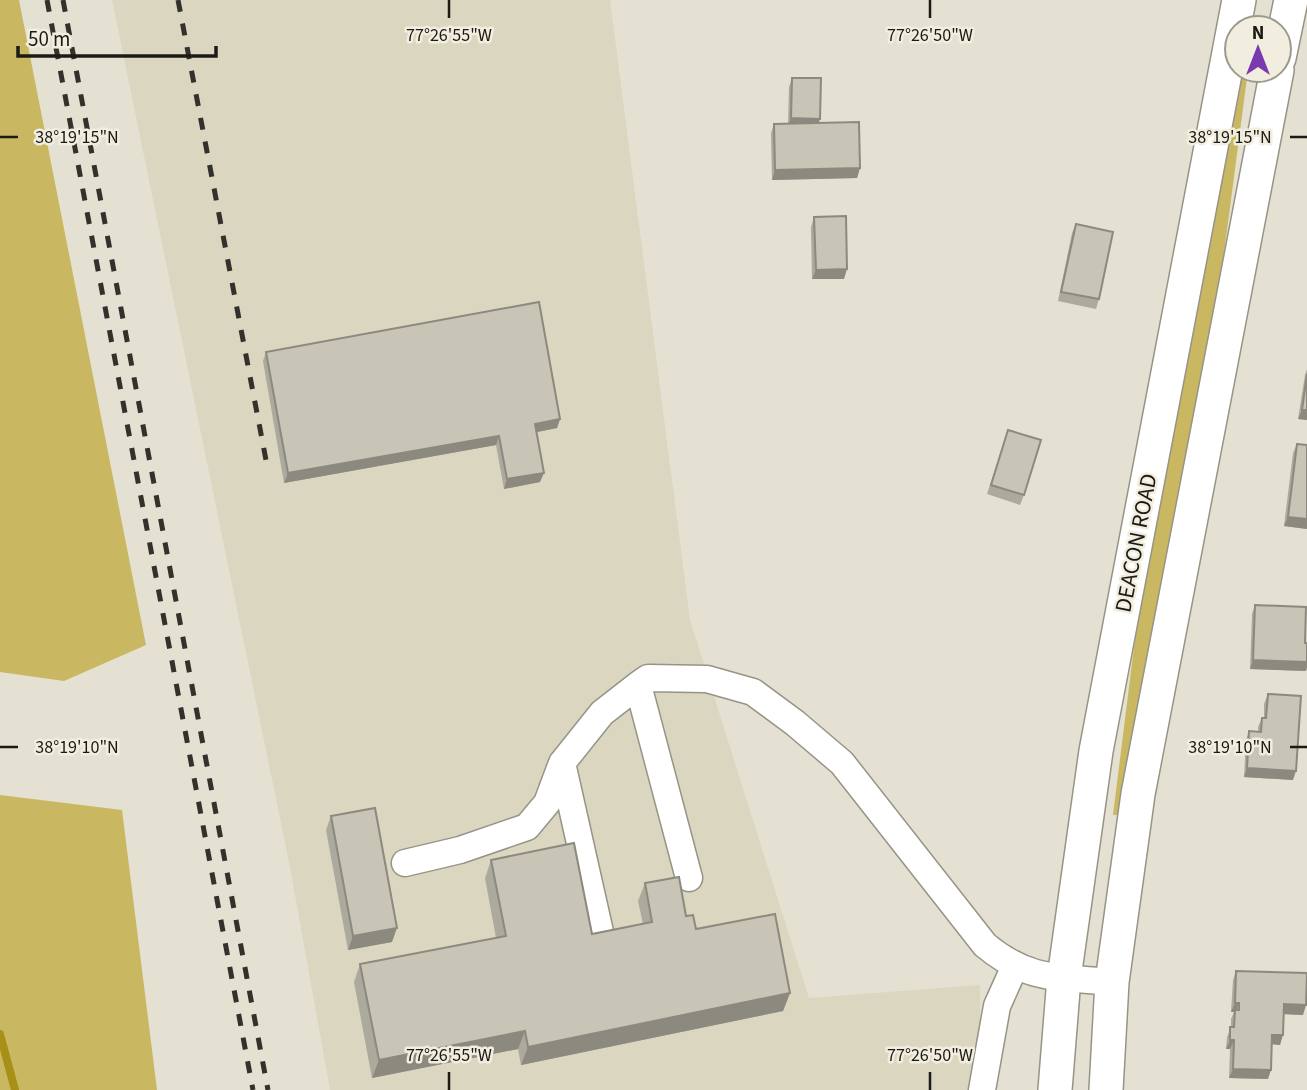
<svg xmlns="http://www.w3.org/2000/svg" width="1307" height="1090" font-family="'Source Sans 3',sans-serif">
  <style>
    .built { fill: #dbd6c0 }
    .green { fill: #cab761 }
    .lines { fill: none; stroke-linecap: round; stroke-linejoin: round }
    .stream { stroke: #a79018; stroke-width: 8 }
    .minor-casing { stroke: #979486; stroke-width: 29 }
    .major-casing { stroke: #979486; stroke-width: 36 }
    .minor { stroke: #fff; stroke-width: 26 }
    .major { stroke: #fff; stroke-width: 33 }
    .rail { stroke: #32312b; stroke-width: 5; stroke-dasharray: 12 12; stroke-linecap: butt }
    .wall { fill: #aca99d }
    .shaded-wall { fill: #8c897f }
    .building { fill: #c8c4b6; stroke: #8c897f; stroke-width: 2 }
    .ticks { fill: none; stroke: #1b1a15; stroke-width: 2.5 }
    .labels { text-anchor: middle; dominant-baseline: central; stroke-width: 5; stroke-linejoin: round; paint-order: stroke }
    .street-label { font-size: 23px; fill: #1b1a15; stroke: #f2eedf }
    .ticks-label { font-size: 18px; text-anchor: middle; fill: #1b1a15; stroke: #f2eedf; stroke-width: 5; stroke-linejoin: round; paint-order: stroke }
  </style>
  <rect width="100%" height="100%" fill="#e4e1d2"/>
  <path class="built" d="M112 0H610L690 620 809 998 980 985V1090H330L290 867Z"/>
  <path class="green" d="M0 0H19L146 645 64 681 0 672Z
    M1241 70H1248L1223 261 1118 815H1113L1138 615Z
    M0 795 122 810 157 1090H0Z"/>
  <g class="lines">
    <path class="stream" d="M0 1034 15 1090"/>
    <g class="minor-casing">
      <path id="minor" d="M562 763 600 932
        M405 863 460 850 527 827 547 803 562 763 602 713 638 685
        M689 878 638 685 648 678 707 679 753 692 795 723 842 763 985 945C1028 981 1059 977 1112 982
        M982 1090 997 1006 1014 968"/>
    </g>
    <g class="major-casing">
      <path id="major" d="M1279 58 1291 0
        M1055 1090 1064 978 1096 751 1239 0
        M1106 1090 1112 982 1138 794 1277 70"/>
    </g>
    <use href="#minor" class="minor"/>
    <use href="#major" class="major"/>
    <path class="rail" d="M47 0 253 1090
      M63 0 268 1090
      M178 0 266 460"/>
  </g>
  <path class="wall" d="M792 78 819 123 860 168 857 178 772 180 771 133 774 124H788L789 87Z
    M814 217 844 279H812L811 227Z
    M1076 224 1099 299 1096 309 1058 301 1072 233Z
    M266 352 560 419 557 428 537 432 540 482 504 489 496 445 284 483 263 361Z
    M1307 369V420L1298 419 1305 375Z
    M1005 439 1024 495 1020 505 987 494Z
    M1297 444 1307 445V529L1284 526 1293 453Z
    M1255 605 1305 643H1307V667L1306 671 1250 669 1252 614Z
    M1268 694 1293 780 1244 777 1246 740 1249 731 1258 732V727L1262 718H1264V704Z
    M331 816 392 942 348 950 326 830Z
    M491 860 592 934 643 924 638 901 645 883 686 916 696 929 790 993 783 1011 521 1065 518 1049 372 1078 354 982 360 964 496 938 485 878Z
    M1236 971 1303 1015 1284 1014 1280 1045 1272 1044 1268 1079 1229 1078 1230 1049H1226L1227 1037 1231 1027V1019L1234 1012H1231L1233 980Z"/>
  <path class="shaded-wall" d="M791 118 820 119 817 128 788 127Z
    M860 168 857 178 772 180 775 170Z
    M847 269 844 279H812L816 270Z
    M1302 410H1307V420L1298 419Z
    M560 419 557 428 532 433 535 424Z
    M499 436 496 445 284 483 288 473Z
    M544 473 540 482 504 489 507 479Z
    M1288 517 1307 519V529L1284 526Z
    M1253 660 1307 662V667L1306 671 1250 669Z
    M1247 768 1296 771 1293 780 1244 777Z
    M397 928 392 942 348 950 353 936Z
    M790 993 783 1011 521 1065 528 1047Z
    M1235 1003H1239L1236 1012 1235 1010 1234 1012H1231Z
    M1284 1004 1306 1005 1303 1015 1281 1014Z
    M525 1031 518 1049 372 1078 379 1060Z
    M1272 1035H1283L1280 1045 1269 1044Z
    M1230 1040H1234L1230 1049H1226Z
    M1233 1069 1271 1070 1268 1079 1229 1078Z"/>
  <path class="building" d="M792 78H821L820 119 791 118Z
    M859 122 860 168 775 170 774 124Z
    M846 216 847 269 816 270 814 217Z
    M1076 224 1113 232 1099 299 1061 292Z
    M539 302 560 419 535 424 544 473 507 479 499 436 288 473 266 352Z
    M1307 374V410H1302Z
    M1008 430 1041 440 1024 495 991 485Z
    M1297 444 1307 445V519L1288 517Z
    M1255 605 1306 607 1305 643H1307V662L1253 660Z
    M1268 694 1301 696 1296 771 1247 768 1249 731 1261 732 1262 718H1266Z
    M375 808 397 928 353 936 331 816Z
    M574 843 592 934 652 922 645 883 679 877 686 916 693 915 696 929 775 914 790 993 528 1047 525 1031 379 1060 360 964 506 936 491 860Z
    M1236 971 1307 973 1306 1005 1284 1004 1283 1035H1272L1271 1070 1233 1069 1234 1040H1230V1027H1234L1235 1010H1239V1003H1235Z"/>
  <path class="ticks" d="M449 0V18M930 0V18M0 137H18M1290 137H1307M0 747H18M1290 747H1307M449 1072V1090M930 1072V1090"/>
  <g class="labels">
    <g class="street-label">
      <text transform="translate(1136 543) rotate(-79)">DEACON ROAD</text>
    </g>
  </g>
  <g class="ticks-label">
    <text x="449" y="41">77°26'55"W</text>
    <text x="930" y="41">77°26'50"W</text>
    <text x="77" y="143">38°19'15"N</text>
    <text x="1230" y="143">38°19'15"N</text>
    <text x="77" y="753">38°19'10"N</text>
    <text x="1230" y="753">38°19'10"N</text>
    <text x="449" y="1061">77°26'55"W</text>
    <text x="930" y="1061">77°26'50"W</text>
  </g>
  <g transform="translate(1258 49)"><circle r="33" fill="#f2eedf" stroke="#9c998e" stroke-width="2"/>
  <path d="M0-5L12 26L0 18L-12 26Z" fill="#7a39ad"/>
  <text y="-10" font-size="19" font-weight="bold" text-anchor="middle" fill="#1b1a15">N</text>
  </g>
  <path d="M18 46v10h198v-10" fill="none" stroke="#1b1a15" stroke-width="3.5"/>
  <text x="28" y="46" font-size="21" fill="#1b1a15" stroke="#f2eedf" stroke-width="5" paint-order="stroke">50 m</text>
</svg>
